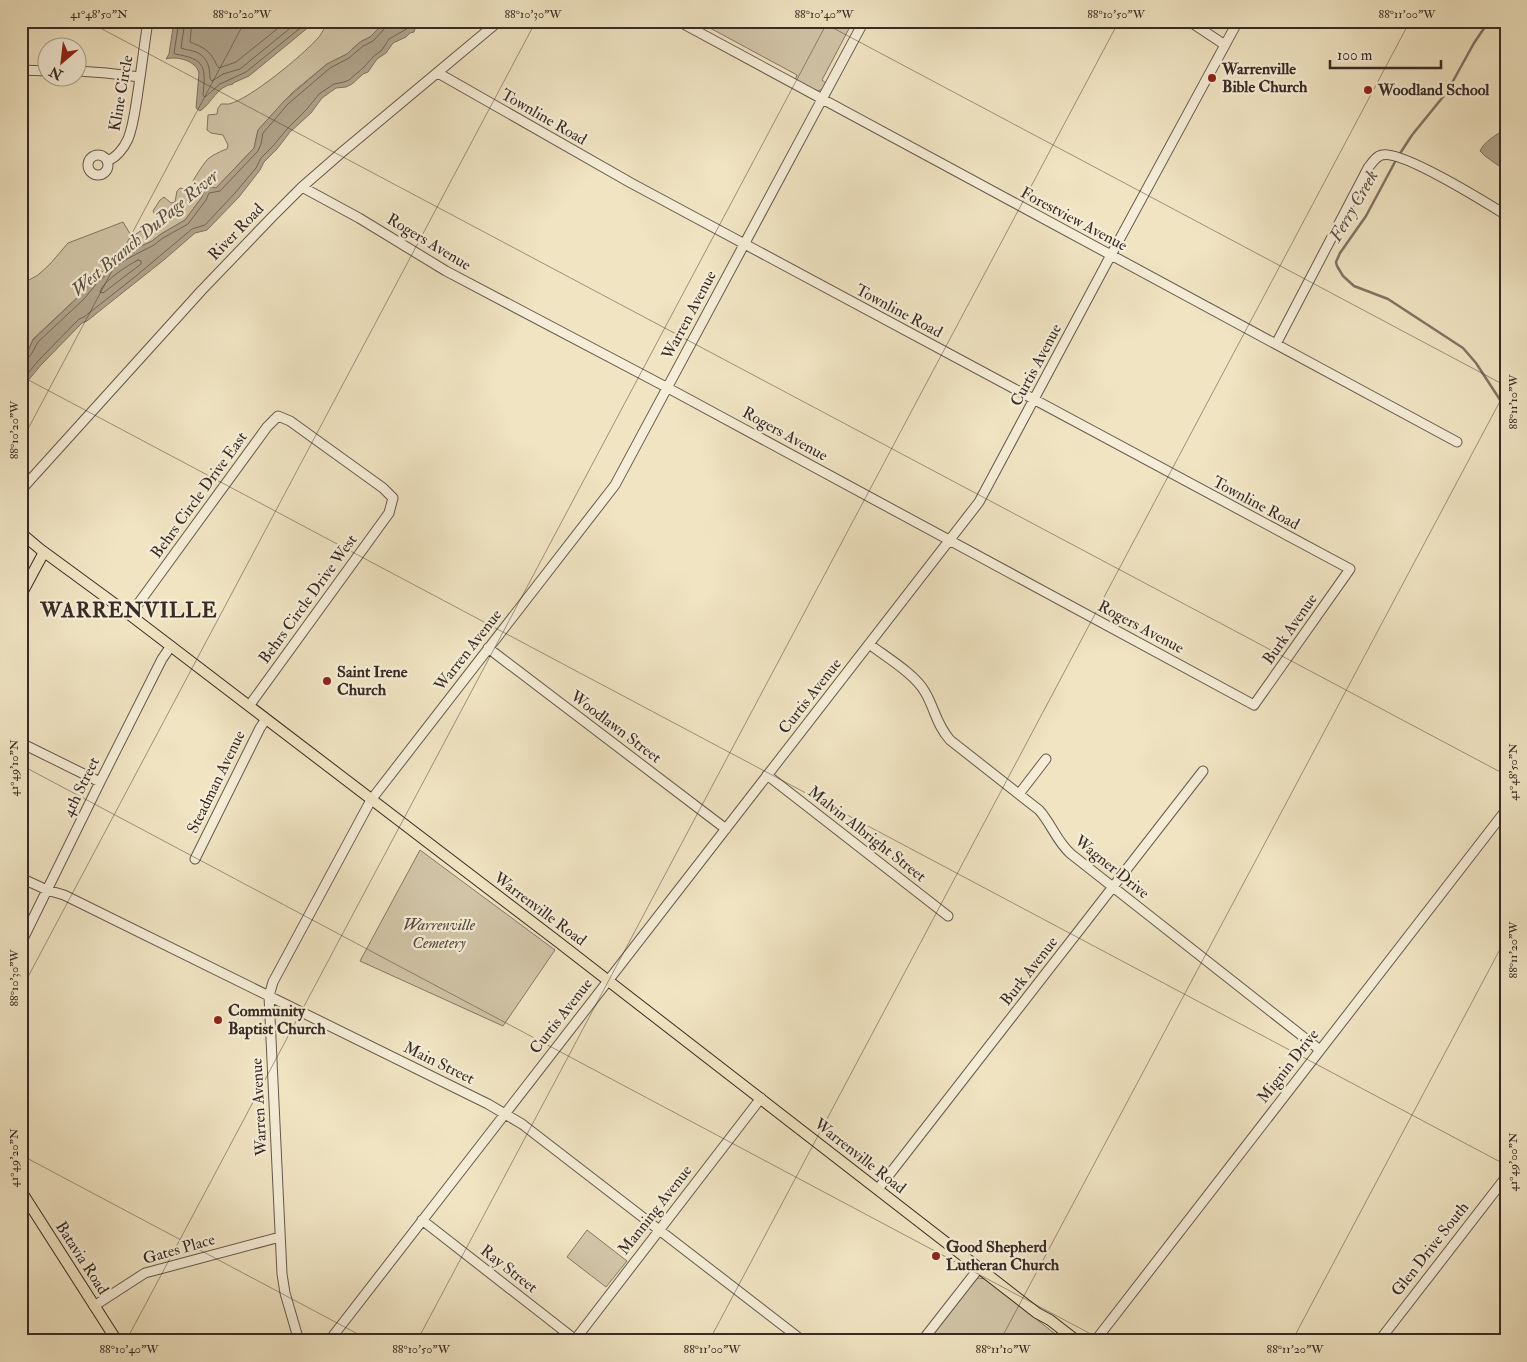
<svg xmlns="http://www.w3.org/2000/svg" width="1527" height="1362" font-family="'IM FELL Double Pica',serif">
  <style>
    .green { fill: #d1c5a7; stroke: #847866 }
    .water { fill: #b1a58d; stroke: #817463 }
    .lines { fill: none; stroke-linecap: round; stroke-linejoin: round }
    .shore { stroke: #746859; stroke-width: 1 }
    .stream { stroke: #817463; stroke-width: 2.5 }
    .minor-casing { stroke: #66594c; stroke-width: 11 }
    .major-casing { stroke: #382b25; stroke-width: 12 }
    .minor { stroke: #f5edd7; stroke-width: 9 }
    .major { stroke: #f0e4c2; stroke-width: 10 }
    .ticks { fill: none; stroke: #382b25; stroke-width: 1; stroke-opacity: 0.45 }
    .poi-dot { fill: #8f2418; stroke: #f5edd7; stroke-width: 2 }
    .labels { text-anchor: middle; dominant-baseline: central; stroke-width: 4.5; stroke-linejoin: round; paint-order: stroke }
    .poi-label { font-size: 16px; font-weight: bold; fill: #382b25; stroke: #f5edd7; text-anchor: start }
    .street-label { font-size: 16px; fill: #382b25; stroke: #f5edd7 }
    .park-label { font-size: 16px; font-style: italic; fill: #574a3f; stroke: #f5edd7 }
    .water-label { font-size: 18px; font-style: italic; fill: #5c5044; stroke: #f5edd7 }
    .district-label { font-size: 21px; font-weight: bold; letter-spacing: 1px; fill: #382b25; stroke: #f5edd7 }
    .neatline { fill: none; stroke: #382b25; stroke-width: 2 }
    .ticks-label { font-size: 12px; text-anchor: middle; fill: #382b25 }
  </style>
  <rect width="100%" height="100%" fill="#f0e4c2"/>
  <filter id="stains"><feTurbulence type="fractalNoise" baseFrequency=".004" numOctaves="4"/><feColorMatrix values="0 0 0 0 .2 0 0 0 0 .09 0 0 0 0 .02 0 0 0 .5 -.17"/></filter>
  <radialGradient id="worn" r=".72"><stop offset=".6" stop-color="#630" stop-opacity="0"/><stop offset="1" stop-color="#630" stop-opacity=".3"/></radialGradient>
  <path class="green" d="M340 21H386L370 37 360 42 347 54 327 64 294 91 258 130 254 148 216 188 204 192 202 197 185 220 161 234 152 241 139 247 93 280 80 295 33 339 28 351 21 359V282L29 280 38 275 50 264 68 243 123 222 132 237C141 230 143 229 156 229L162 224V219L155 215 153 211 160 200 164 197 171 203 175 202 177 191 180 188 185 189 188 193 191 192 193 189C192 185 192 185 193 181 195 177 205 161 209 158 213 155 223 150 227 149L228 145 223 135 211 133 207 130 208 115 217 114 218 108 221 104C223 104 227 104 229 104 250 99 303 55 318 38 322 34 322 30 327 26L334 27Z
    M697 21H853L822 80 826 83 824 88 818 91 795 80 797 75Z
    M420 850 555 950 503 1026 360 961Z
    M587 1230 627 1261 606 1287 567 1257Z
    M978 1278 986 1279 1064 1341H928L973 1282Z"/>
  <path class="water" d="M174 21H316L249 76 233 83V84C217 86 212 103 200 111L196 108 199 73C196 60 176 56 166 59L169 54Z
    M386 21H423L416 26 414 32 410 33 406 37 393 43 386 53 377 59 368 72 363 74 352 84 346 87 336 88 322 98 311 113 290 132 277 149 264 162 260 170 239 197 207 230 195 233 165 259 87 321 82 323 41 365 21 389V359L28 351 33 340 80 295 93 280 111 264 123 255 152 241 161 234 185 220 202 197 205 189 212 187 216 188 254 148 258 130 284 101 327 64 347 54 360 42 370 37Z
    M1506 128V171L1485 156 1480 151C1484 141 1497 135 1506 128Z"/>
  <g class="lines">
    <path class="shore" d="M179 21 174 53 175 54C205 59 206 66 203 95L205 97 220 84 246 72 309 21
      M185 21 181 48C186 50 191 50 196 52 208 57 210 68 210 79L212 81 223 74 240 69 299 21
      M192 21 190 42C199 46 207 48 213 58 216 62 216 65 219 68L236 62 287 21
      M138 260 141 261V264L103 293 100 292C102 282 128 265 138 260Z
      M21 362 27 360 32 353 38 342 84 299 97 283 114 268 125 260 154 245 163 238 188 224 206 200 209 193 220 191 258 151 261 144 263 133 288 104 330 68 349 58 363 46 373 41 387 26 388 21
      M21 382 38 361 79 319 84 317 136 276 192 229 205 225 235 193 256 168 261 158 273 146 287 129 307 109 319 94 334 84 344 82 349 80 363 68 374 56 382 50 389 39 410 27 414 21"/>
    <path class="stream" d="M1399 155 1412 135 1447 92 1474 43 1489 21
      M1396 160 1366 216 1340 253 1336 262 1337 266 1343 276 1354 286 1388 299 1463 348 1476 363 1506 409"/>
    <g class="minor-casing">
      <path id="minor" d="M678 21 1457 442
        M1189 21 1225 45
        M21 70 48 71
        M78 71 106 73 140 77
        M88 165a10 10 0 1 1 20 0a10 10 0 1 1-20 0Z
        M107 161C116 158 124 148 128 139 133 127 135 111 137 98 141 72 144 47 148 21
        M302 187 359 218 446 271 668 388 1254 705 1350 569 631 183 438 73
        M1276 344 1368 168C1372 163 1376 156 1382 155 1402 150 1485 202 1506 215
        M21 490 201 291 273 216 302 187 341 153 499 21
        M130 615 267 427 278 416 290 421 383 488 393 498 389 513 249 706
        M869 644C886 657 915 674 925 692 935 709 936 724 950 740L1039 810C1051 823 1057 842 1071 854L1320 1050
        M488 648 726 829
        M21 743 100 782
        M767 775 948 916
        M1019 794 1046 759
        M195 859 260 728 266 719
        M21 878 47 890 64 895 488 1104 522 1124 803 1341
        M21 943 100 782 162 659 171 646
        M878 1189 1203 771
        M422 1220 577 1341
        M94 1306 145 1273 280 1237
        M299 1341 285 1293 282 1274 269 996 273 982 371 800 615 485 864 21
        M329 1341 979 502 1111 255 1238 21
        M574 1341 761 1098
        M922 1341 979 1268
        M1095 1341 1506 810
        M1379 1341 1506 1177"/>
    </g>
    <g class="major-casing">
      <path id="major" d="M21 533 40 549 130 615 557 941 1037 1313 1050 1320 1077 1341
        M21 595 44 552
        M21 1191 117 1341"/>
    </g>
    <use href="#minor" class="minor"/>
    <use href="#major" class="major"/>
  </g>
  <path class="ticks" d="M87 21 1506 775M820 21 1506 386M21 376 1506 1165M21 442 245 21M21 765 1104 1341M21 990 536 21M21 1155 371 1341M126 1341 828 21M417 1341 1119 21M709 1341 1410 21M1000 1341 1506 390M1292 1341 1506 938"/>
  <g class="poi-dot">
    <circle cx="1212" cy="78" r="5"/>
    <circle cx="1368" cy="90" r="5"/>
    <circle cx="327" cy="681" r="5"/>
    <circle cx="218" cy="1020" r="5"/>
    <circle cx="936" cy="1256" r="5"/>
  </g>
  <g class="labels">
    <g class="poi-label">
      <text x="1222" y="69">Warrenville<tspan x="1222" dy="18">Bible Church</tspan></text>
      <text x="1378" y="90">Woodland School</text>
      <text x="337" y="672">Saint Irene<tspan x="337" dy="18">Church</tspan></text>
      <text x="228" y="1011">Community<tspan x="228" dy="18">Baptist Church</tspan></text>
      <text x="946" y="1247">Good Shepherd<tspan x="946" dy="18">Lutheran Church</tspan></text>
    </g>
    <g class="street-label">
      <text transform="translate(121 93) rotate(-80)">Kline Circle</text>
      <text transform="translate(544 117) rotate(30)">Townline Road</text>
      <text transform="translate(1074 219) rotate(28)">Forestview Avenue</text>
      <text transform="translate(236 232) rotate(-46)">River Road</text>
      <text transform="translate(429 242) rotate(31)">Rogers Avenue</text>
      <text transform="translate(899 311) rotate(28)">Townline Road</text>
      <text transform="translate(689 315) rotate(-62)">Warren Avenue</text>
      <text transform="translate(1036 365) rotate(-62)">Curtis Avenue</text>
      <text transform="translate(785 434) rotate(29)">Rogers Avenue</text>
      <text transform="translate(199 495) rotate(-54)">Behrs Circle Drive East</text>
      <text transform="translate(1256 503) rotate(28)">Townline Road</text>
      <text transform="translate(308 599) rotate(-54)">Behrs Circle Drive West</text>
      <text transform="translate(1141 627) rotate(28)">Rogers Avenue</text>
      <text transform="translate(1290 629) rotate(-55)">Burk Avenue</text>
      <text transform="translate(468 650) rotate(-52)">Warren Avenue</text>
      <text transform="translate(810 696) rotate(-52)">Curtis Avenue</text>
      <text transform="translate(616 727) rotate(37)">Woodlawn Street</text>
      <text transform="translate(216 782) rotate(-64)">Steadman Avenue</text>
      <text transform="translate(81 787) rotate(-64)">4th Street</text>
      <text transform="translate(867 834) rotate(38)">Malvin Albright Street</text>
      <text transform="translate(1112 867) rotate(39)">Wagner Drive</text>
      <text transform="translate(540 909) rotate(37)">Warrenville Road</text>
      <text transform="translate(1029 971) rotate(-52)">Burk Avenue</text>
      <text transform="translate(561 1016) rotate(-52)">Curtis Avenue</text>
      <text transform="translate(439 1063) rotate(26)">Main Street</text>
      <text transform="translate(1288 1066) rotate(-52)">Mignin Drive</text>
      <text transform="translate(259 1107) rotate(-93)">Warren Avenue</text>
      <text transform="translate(860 1156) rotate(38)">Warrenville Road</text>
      <text transform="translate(655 1210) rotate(-52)">Manning Avenue</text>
      <text transform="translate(179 1249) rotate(-16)">Gates Place</text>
      <text transform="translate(1430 1249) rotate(-52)">Glen Drive South</text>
      <text transform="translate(82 1258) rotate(57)">Batavia Road</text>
      <text transform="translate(509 1269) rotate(38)">Ray Street</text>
    </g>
    <g class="park-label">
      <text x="439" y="925">Warrenville<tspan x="439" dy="18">Cemetery</tspan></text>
    </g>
    <g class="water-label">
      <text transform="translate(1354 206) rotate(-60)">Ferry Creek</text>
      <text transform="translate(145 233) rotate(-40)">West Branch DuPage River</text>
    </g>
    <g class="district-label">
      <text x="129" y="610">WARRENVILLE</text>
    </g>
  </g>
  <rect width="1527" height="1362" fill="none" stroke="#f0e4c2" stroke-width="55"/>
  <g transform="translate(62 62) rotate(208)"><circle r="24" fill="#f5edd7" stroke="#a99f90"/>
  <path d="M0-4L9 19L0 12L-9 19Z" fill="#8f2418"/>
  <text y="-8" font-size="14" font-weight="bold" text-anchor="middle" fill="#382b25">N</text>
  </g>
  <path d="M1330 60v8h111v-8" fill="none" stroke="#382b25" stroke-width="2.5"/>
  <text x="1337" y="60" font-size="15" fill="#382b25" stroke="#f5edd7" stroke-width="4" paint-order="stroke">100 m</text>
  <rect x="28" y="28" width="1472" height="1306" class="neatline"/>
  <g class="ticks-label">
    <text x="99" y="18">41°48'50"N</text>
    <text x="242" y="18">88°10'20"W</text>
    <text x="533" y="18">88°10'30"W</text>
    <text x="824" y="18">88°10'40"W</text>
    <text x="1116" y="18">88°10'50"W</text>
    <text x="1407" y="18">88°11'00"W</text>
    <text transform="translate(1513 402) rotate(-90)" y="4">88°11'10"W</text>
    <text transform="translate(14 430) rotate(-90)" y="4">88°10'20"W</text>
    <text transform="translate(14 768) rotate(-90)" y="4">41°49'10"N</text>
    <text transform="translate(1513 772) rotate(-90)" y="4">41°48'50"N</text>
    <text transform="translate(1513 950) rotate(-90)" y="4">88°11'20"W</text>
    <text transform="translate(14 978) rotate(-90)" y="4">88°10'30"W</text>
    <text transform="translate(14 1158) rotate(-90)" y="4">41°49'20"N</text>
    <text transform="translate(1513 1162) rotate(-90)" y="4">41°49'00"N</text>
    <text x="129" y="1353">88°10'40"W</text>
    <text x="421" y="1353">88°10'50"W</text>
    <text x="712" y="1353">88°11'00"W</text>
    <text x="1003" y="1353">88°11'10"W</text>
    <text x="1295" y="1353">88°11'20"W</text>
  </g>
  <rect width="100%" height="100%" filter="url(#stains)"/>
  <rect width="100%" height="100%" fill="url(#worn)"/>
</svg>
